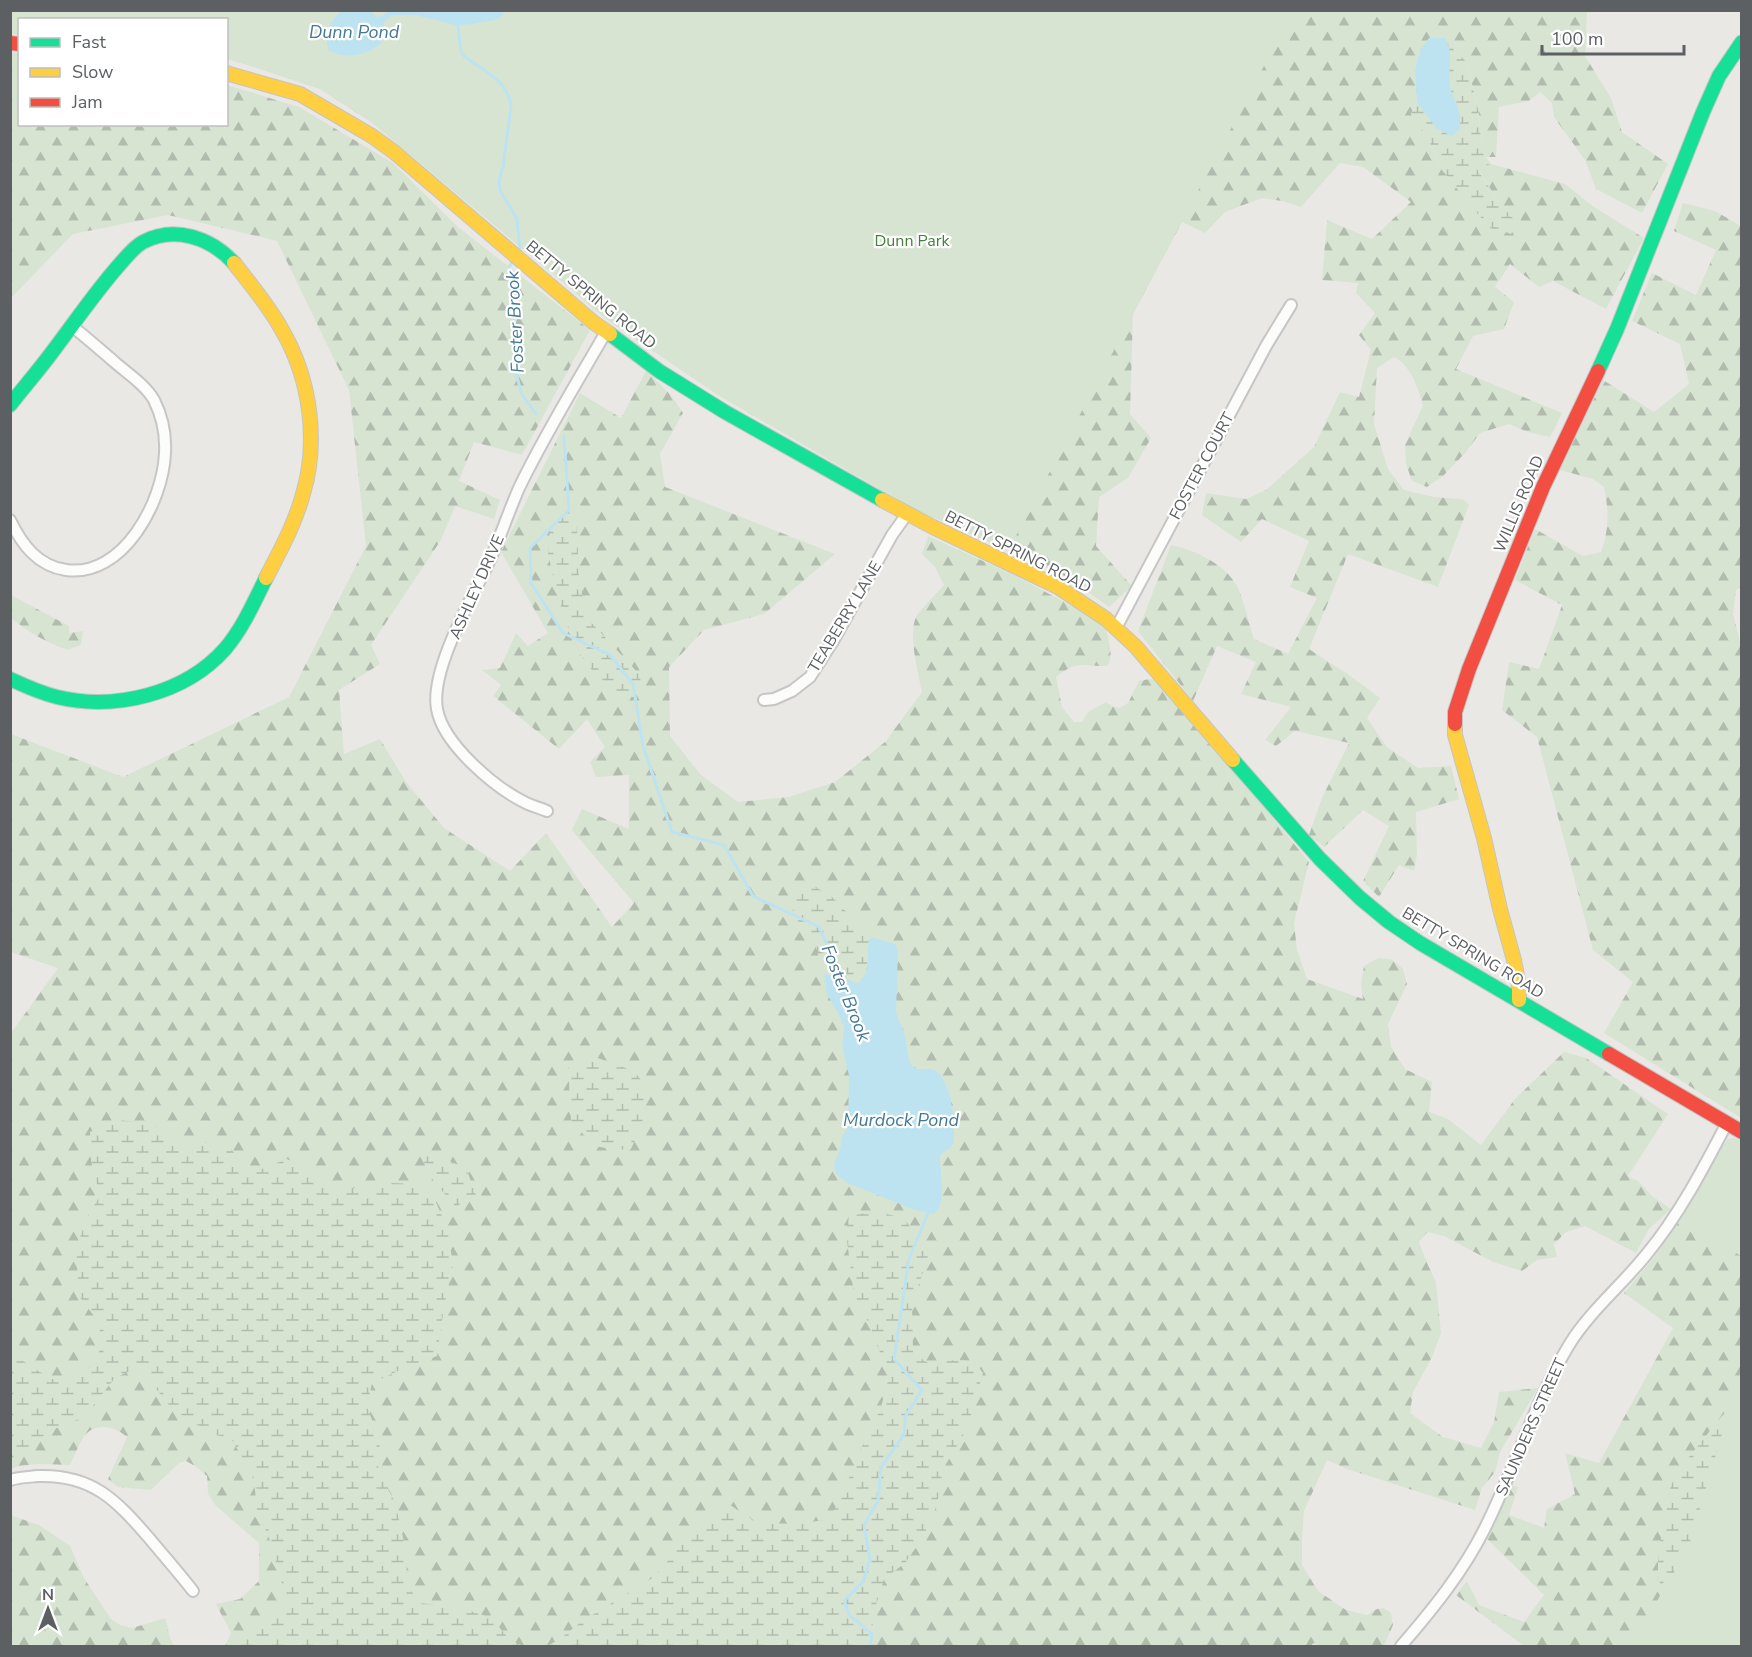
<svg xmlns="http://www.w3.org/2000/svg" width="1752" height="1657" font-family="'Nunito Sans',sans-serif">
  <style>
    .forest { fill: url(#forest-firs) }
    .wetland { fill: url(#wetland-marsh) }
    .park { fill: #d7e4d2 }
    .water { fill: #bee3f0 }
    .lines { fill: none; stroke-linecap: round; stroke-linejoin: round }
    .stream { stroke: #bee3f0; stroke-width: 3 }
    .street-casing { stroke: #c6c6c6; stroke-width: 14 }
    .fast-casing { stroke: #c4c5c5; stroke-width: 16 }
    .slow-casing { stroke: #c4c5c5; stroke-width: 16 }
    .jam-casing { stroke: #c4c5c5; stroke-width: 16 }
    .street { stroke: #fcfcfb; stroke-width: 10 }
    .fast { stroke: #16e098; stroke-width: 14 }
    .slow { stroke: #ffcf43; stroke-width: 14 }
    .jam { stroke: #f24e42; stroke-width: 14 }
    .labels { text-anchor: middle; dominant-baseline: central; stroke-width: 4.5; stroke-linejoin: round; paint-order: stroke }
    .park-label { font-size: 16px; fill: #467f3e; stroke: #fff }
    .street-label { font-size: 16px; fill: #5c6062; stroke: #fff }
    .water-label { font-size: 18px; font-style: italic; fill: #447894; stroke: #fff }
  </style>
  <defs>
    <pattern id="forest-firs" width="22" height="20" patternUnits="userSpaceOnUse" patternTransform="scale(1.5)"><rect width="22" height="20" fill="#d7e4d2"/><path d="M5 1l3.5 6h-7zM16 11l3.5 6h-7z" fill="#b2bcae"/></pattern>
    <pattern id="wetland-marsh" width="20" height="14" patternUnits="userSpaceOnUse" patternTransform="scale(1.5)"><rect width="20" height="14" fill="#d7e4d2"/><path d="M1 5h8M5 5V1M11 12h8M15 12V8" fill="none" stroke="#b2bcae"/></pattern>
  </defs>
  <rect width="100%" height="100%" fill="#eae8e5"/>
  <path class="forest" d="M10 11H1595L1587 12 1585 56 1611 98 1622 132 1668 164 1642 213 1596 189 1585 160 1554 117 1552 103 1540 92 1529 101 1499 107 1496 157H1486L1481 141 1479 114 1467 63 1420 50 1415 73 1417 102 1411 114 1427 136 1442 170 1517 223 1498 201 1477 168 1491 164 1565 184 1594 207 1644 238 1606 309 1553 281 1539 287 1510 264 1495 287 1514 302 1504 329 1473 336 1456 369 1562 413 1550 437 1528 432 1509 424 1480 433 1466 452 1443 476 1427 487 1412 481 1406 464 1405 445 1423 405C1418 389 1411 365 1394 357L1377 368 1374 424 1388 469 1404 490 1434 497 1463 499 1469 505 1438 587 1348 554 1309 649 1349 675 1380 698 1367 718 1387 747 1418 768 1451 766 1459 799 1416 812 1417 854 1414 871 1399 865 1379 897 1363 881 1389 826 1363 810 1324 847 1309 835 1322 798 1349 743 1295 731 1276 746 1265 740 1291 707 1241 694 1256 662 1217 646 1193 701 1138 631 1171 545C1195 550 1225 564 1237 586 1244 600 1249 623 1254 639L1288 654 1317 598 1290 587 1309 541 1262 519 1241 542 1202 515 1206 493 1246 499 1266 490 1314 447 1340 392 1359 397 1371 350 1359 335 1375 313 1356 293 1358 283 1322 280 1327 220 1372 239 1411 202 1363 167 1340 163 1301 207 1282 201 1262 198 1225 212 1205 233 1182 222 1133 314 1130 414 1151 438 1128 478 1099 497 1096 546 1132 586 1109 607 1067 577 911 507 718 395 609 321 371 122 320 89 248 65 227 59 226 20H20L19 35 11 33Z
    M11 52 19 53 20 124H226L227 85 299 107 393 163 458 227 590 330 522 455 474 442 459 481 500 500 494 519 455 506 441 540 371 645 380 664 339 690 344 754 380 739 406 782 444 828 510 871 546 833 612 927 634 903 572 830 582 809 629 829V775L596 777 590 762 605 747 587 719 559 749 493 696 501 685 482 670 500 668 516 633 528 646 548 633 501 552 580 393 621 418 646 371 670 394 683 413 660 454 665 487 835 554 764 614 704 630 669 667 670 736 701 775 738 802 788 797 835 782 885 742 922 692C918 673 908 635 916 617 917 613 939 591 944 585L935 567 922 554 928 536 1016 576 1105 624C1107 636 1115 656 1107 666 1081 667 1079 659 1056 677L1062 707 1074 722H1082L1088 712 1106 702 1112 706 1119 708 1128 703 1139 681 1150 679 1160 681 1309 862 1294 923 1297 950 1307 979 1363 999 1361 984 1364 966 1378 958 1391 959 1403 969 1407 984 1388 1024 1391 1047 1405 1069 1432 1082 1429 1112 1448 1119 1481 1145 1515 1099 1564 1052 1586 1058 1668 1114 1628 1176 1638 1181 1652 1196 1671 1209 1649 1229 1636 1253 1585 1226 1566 1232 1554 1244 1557 1257 1537 1260 1522 1271 1493 1262 1444 1236 1427 1232 1419 1242 1427 1263 1436 1282 1441 1333 1433 1355 1413 1392 1410 1413 1443 1437 1481 1448 1494 1422 1499 1392 1538 1388 1500 1452 1495 1472 1482 1488 1475 1510 1347 1469 1327 1460 1304 1511 1302 1538V1565L1318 1591 1346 1610 1367 1615 1377 1609 1384 1608 1391 1613 1393 1625 1384 1646H1320L1314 1643 1310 1646H225L231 1633 216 1604 240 1599 259 1581V1543L216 1506 208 1494 207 1476 195 1466 186 1461 179 1463 151 1490 118 1487 108 1479 127 1437C116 1427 98 1422 86 1434 81 1439 73 1459 70 1465 51 1465 28 1462 11 1469V1033L58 968 11 952V734L123 777 289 697 366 546 349 390 277 241 168 215 73 234 11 298Z
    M1683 203 1715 211 1741 226 1742 586 1736 590 1733 614 1742 650 1741 1118 1604 1033 1633 982 1593 950 1537 737 1502 710 1509 662 1539 669 1562 605 1515 580 1535 529 1583 556 1601 552C1609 530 1609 511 1604 487L1593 479 1560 470 1603 380 1654 412 1689 384 1680 344 1632 321 1652 273 1696 295 1716 250 1674 231Z
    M11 595 69 626V633L83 631 81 645 68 650C47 643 28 632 11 618Z
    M1734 1138 1741 1141V1646H1524L1456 1595 1467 1581 1479 1605 1524 1622 1544 1595 1487 1539 1511 1485 1518 1487 1509 1515 1544 1528 1547 1509 1575 1494 1565 1453 1599 1463 1673 1328 1624 1293 1653 1259 1728 1139Z
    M10 1515 39 1525 70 1546 84 1578 111 1619 120 1625 132 1628 165 1618C169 1627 168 1640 175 1646H13L10 1644Z"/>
  <path class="wetland" d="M1429 38H1445L1467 63 1479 114 1481 141 1486 157 1491 164 1477 169 1498 201 1517 223 1511 234 1490 228 1471 206 1442 170 1427 136 1411 114 1417 102 1415 73 1420 50Z
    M561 513 574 514 577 527 579 580 587 618 640 675 641 688 635 697H625L615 691 591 669 574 646 557 594 548 553 551 520Z
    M814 887 828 893 871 937C863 954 874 970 858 983L824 974 814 941 800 925 791 907 796 895Z
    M598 1058C607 1062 631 1068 637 1075 656 1096 641 1127 631 1149L618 1150 594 1146 571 1121 568 1063Z
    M116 1120 151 1123 170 1138 187 1149 204 1142 231 1149 249 1174 287 1159 314 1172 328 1188H359L390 1183 418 1184 434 1198 447 1227 453 1264 444 1307 437 1356 400 1370 372 1383 367 1407 380 1440 378 1471 395 1502 406 1551 407 1580 417 1603 456 1606 491 1618 511 1641 524 1646H237L258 1625 275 1615 284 1607 283 1587 269 1538 257 1510 254 1481 245 1462 232 1440 207 1431 173 1410 149 1380 132 1370 115 1378 84 1417 54 1429 33 1443 22 1458 11 1462V1358L23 1361 51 1379 79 1380 99 1356 100 1324 79 1296 76 1249 88 1215 100 1196 91 1161 90 1132Z
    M432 1154 466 1168 476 1195 466 1200 456 1207C445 1193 424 1175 423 1156Z
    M877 1211 905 1219 928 1256 912 1305 913 1353 930 1364 955 1360 974 1361 983 1373 967 1429 943 1469 937 1505 922 1539 905 1563 884 1579 872 1618 875 1646H547L560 1639 581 1622 654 1577 705 1518 730 1505 758 1523 799 1524 830 1519 846 1485 870 1428 880 1411 889 1377 871 1328 854 1294 846 1233 849 1216Z
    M1741 1392V1646L1667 1607 1658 1577V1549L1662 1535 1671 1485 1685 1462Z"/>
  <path class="park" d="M10 11H1293L1008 551 911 507 718 395 609 321 371 122 320 89 248 65 227 59 226 20H20L19 35 11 33Z
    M1728 1139 1741 1146V1256L1678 1218Z
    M1741 1370V1646H1630L1688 1549Z"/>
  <path class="water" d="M343 10 372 11 373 14 378 17 384 15 387 11H504L503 15 496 20 458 26 416 15H393L384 22 382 43C366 55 347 60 329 51 323 35 329 21 343 10Z
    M1429 38H1445C1455 57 1447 68 1450 86 1454 105 1462 107 1460 129L1451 136 1436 128 1417 102 1415 71 1420 50Z
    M871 937 895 944 898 949 896 1012 905 1035 909 1060 912 1066 918 1069H931L936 1071 941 1075 949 1092 954 1117V1142L951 1147 940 1155C939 1172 949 1204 933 1214L915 1210 845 1182 836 1173 834 1167 835 1161 840 1150 842 1137 848 1127 849 1076 842 1046 844 1027 839 1015 827 994 824 974 858 983C874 970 863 954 871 937Z"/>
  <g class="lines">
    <path class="stream" d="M458 26 461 52 464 56C482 70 508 80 511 106L503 167 499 181 500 190 517 219 520 250
      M513 261 509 267 517 376 521 393 536 414
      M564 436 569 510 530 548 531 583 563 633 610 655 633 684 643 746 672 832 724 845 753 896 819 927 844 981
      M870 1646 872 1634 849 1615 844 1601 863 1582 870 1559 864 1525 878 1501 881 1467 904 1435 905 1417 922 1390 894 1359 909 1259 928 1213 927 1210"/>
    <g class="street-casing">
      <path id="street" d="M10 520C22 545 38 566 66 570 123 578 163 502 165 453 166 435 162 416 154 400 146 386 130 375 118 365 103 352 88 339 72 326
        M1116 628 1266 346 1291 305
        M764 700 774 699 792 691 810 677 833 641 892 535 907 514
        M547 811C540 808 532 806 526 803 495 788 443 744 437 709 430 670 471 600 488 564 500 539 508 513 519 488 545 434 576 384 606 332
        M10 1480C19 1477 29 1477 38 1476 92 1474 116 1500 149 1538 164 1556 179 1573 193 1591
        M1401 1646C1433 1609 1463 1572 1485 1528 1515 1468 1534 1403 1569 1345 1590 1311 1621 1286 1646 1255 1679 1215 1703 1169 1727 1123"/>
    </g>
    <g class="fast-casing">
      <path id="fast" d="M610 334 659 371 725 412 882 500
        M1598 371 1617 329 1703 112 1719 76 1742 42
        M10 405C24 387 39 370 53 351 75 322 96 291 120 264 127 256 134 247 143 242 175 225 211 238 234 263
        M10 679C25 686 41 693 57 697 115 711 185 694 225 649 243 628 254 602 266 578
        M1233 760 1320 859 1360 898 1389 922 1420 943 1609 1054"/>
    </g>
    <g class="slow-casing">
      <path id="slow" d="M226 73 300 94 372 136 394 152 593 322 610 334
        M234 263C251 285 269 306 282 330 310 378 319 441 303 494 295 524 280 551 266 578
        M882 500 933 527 1058 587 1106 619 1136 647 1233 760
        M1455 724V735L1484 838 1500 909 1514 960 1519 986V1000"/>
    </g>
    <g class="jam-casing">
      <path id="jam" d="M10 43 20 44
        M1455 724V712L1469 669 1543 487 1598 371
        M1609 1054 1742 1132"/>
    </g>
    <use href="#street" class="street"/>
    <use href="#fast" class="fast"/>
    <use href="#slow" class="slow"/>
    <use href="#jam" class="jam"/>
  </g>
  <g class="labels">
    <g class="park-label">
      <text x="912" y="241">Dunn Park</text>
    </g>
    <g class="street-label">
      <text transform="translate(591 295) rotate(39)">BETTY SPRING ROAD</text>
      <text transform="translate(1202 466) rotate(-62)">FOSTER COURT</text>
      <text transform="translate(1519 504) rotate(-67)">WILLIS ROAD</text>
      <text transform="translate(1018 552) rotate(27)">BETTY SPRING ROAD</text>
      <text transform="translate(477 587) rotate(-66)">ASHLEY DRIVE</text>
      <text transform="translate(845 617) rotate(-59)">TEABERRY LANE</text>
      <text transform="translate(1473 953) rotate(31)">BETTY SPRING ROAD</text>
      <text transform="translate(1531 1427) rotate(-66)">SAUNDERS STREET</text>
    </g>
    <g class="water-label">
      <text x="354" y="32">Dunn Pond</text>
      <text transform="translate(515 322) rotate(-93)">Foster Brook</text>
      <text transform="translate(846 993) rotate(68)">Foster Brook</text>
      <text x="901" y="1120">Murdock Pond</text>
    </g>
  </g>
  <rect width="1752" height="1657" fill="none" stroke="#5c6062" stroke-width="24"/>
  <rect x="18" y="18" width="210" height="108" fill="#ffffff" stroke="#bebfc0" stroke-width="1.5"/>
  <rect x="30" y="38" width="30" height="9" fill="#16e098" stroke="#bebfc0" stroke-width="1.5"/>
  <text x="72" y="48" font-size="18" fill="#5c6062">Fast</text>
  <rect x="30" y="68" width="30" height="9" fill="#ffcf43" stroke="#bebfc0" stroke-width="1.5"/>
  <text x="72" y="78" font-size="18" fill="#5c6062">Slow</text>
  <rect x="30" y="98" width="30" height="9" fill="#f24e42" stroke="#bebfc0" stroke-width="1.5"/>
  <text x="72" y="108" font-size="18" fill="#5c6062">Jam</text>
  <g transform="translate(48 1609)" stroke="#ffffff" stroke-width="4.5" paint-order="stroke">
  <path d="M0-4.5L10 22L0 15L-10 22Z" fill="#5c6062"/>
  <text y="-9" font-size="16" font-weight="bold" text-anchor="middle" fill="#5c6062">N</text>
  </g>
  <path d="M1542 45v9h142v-9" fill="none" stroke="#5c6062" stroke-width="3"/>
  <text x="1551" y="45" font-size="18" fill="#5c6062" stroke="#ffffff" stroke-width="4.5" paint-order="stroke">100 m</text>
</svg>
